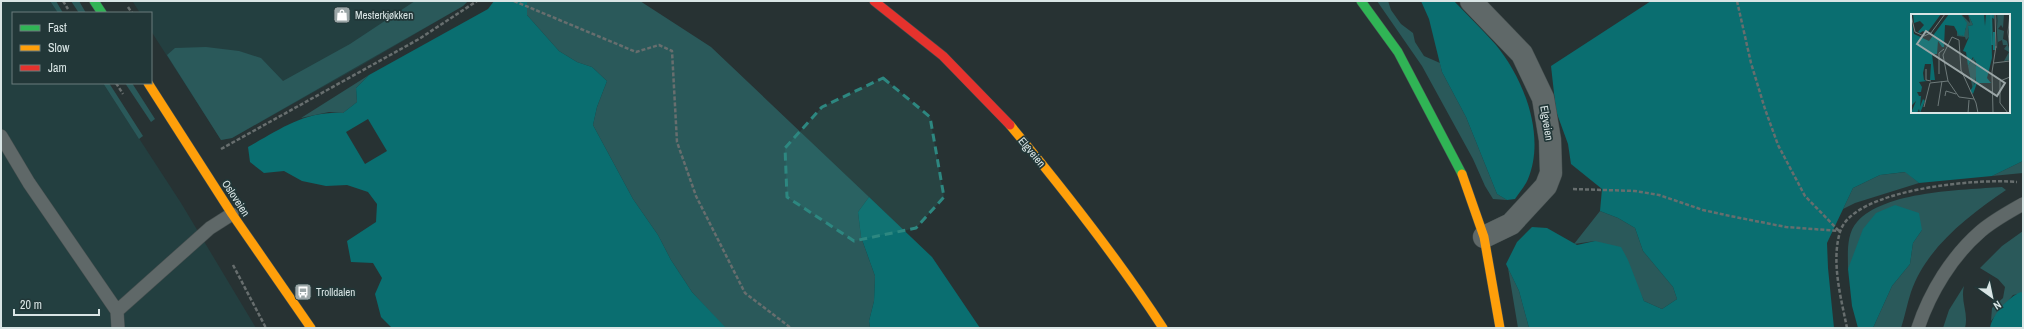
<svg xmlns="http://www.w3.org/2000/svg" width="2024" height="329" font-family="'Archivo Narrow',sans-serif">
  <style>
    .built { fill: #233f40 }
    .green { fill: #2a595a }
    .forest { fill: #0a6e70; fill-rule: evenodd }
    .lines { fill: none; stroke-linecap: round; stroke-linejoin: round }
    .lane-casing { stroke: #444e4e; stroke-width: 14 }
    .street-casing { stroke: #444e4e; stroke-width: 23 }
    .fast-casing { stroke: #444e4e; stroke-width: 10 }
    .slow-casing { stroke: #444e4e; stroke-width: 10 }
    .jam-casing { stroke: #444e4e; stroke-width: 10 }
    .path { stroke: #676e6e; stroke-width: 2.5; stroke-dasharray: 4 2; stroke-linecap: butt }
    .lane { stroke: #5f6868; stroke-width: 13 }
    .street { stroke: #5f6868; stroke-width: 22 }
    .fast { stroke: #30b455; stroke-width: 9 }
    .slow { stroke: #ff9f0a; stroke-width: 9 }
    .jam { stroke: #e5322d; stroke-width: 9 }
    .marked { fill: #2d8780; fill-opacity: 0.2; stroke: #2d8780; stroke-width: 3; stroke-dasharray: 8 5; stroke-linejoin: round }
    .labels { text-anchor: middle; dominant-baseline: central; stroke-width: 3.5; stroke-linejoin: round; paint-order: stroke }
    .poi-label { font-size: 11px; fill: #d9e5e5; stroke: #223738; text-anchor: start }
    .street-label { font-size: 11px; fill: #d9e5e5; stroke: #223738 }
    .inset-river { fill: none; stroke: #147578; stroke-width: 2 }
    .inset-road { fill: none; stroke: #6e7a7a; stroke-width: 1 }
    .view { fill: #9ba6a7; fill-opacity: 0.15; stroke: #9ba6a7; stroke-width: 2 }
    .inset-edge { fill: none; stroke: #d9e5e5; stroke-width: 2 }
  </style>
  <rect width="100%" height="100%" fill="#273233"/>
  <path class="built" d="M1 1H50L58 13H13V83H103L181 203 256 328H1Z
    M134 1H468L463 6 357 68 232 138 221 140 151 31V13H140L133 2Z"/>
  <path class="green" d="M50 1H56L63 13H58Z
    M71 1H79L86 13H79Z
    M415 1H468L463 6 232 138 221 140 167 55 175 48 206 47 239 51 261 58 283 81 350 44Z
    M527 1H640L711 47 869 197 858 212 861 237 875 276 874 301 869 321 870 328H726L724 327 692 292 671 260 658 235 633 199 593 125 597 107 607 81 592 67 577 62 559 51 527 15Z
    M1377 1H1388L1391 10 1401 24 1413 33 1415 42 1424 56 1440 63 1442 72 1466 117 1497 194 1507 200 1493 199 1485 186 1473 159 1422 66Z
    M369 75 356 88 357 102 343 113 329 112 301 118Z
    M103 83H109L143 136 139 139Z
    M125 83H132L155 119 151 122Z
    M2023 161V173L1992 176Z
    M1906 172 1919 183 1855 203 1843 209 1853 188 1880 175Z
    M2002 187 2006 190C1968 216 1926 248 1911 292 1907 304 1905 316 1901 328H1873L1892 286 1910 264 1913 243 1922 230 1848 269C1848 254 1846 234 1857 222 1884 191 1962 190 2002 187Z
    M1600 211 1618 218 1635 228 1643 251 1673 287 1677 299 1662 309 1644 301 1635 281 1595 241 1574 244Z
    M2023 231V293L2013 295 1991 321 1992 308 2003 298 2005 287 1998 279 1980 268 2002 246Z
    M1508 268 1519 291 1529 328H1518Z
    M1964 286C1960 301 1969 313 1965 328H1943L1949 310Z"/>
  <path class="forest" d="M494 1H527V15L559 51 577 62 592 67 607 81 597 107 593 125 633 199 658 235 671 260 692 292 726 328H392L381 317 375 294 382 278 373 263 351 262 347 241 376 222 377 204 368 192 347 185 326 186 302 181 284 171 264 173 250 162 248 147C281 129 304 111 343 113L357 102 356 88 369 75 488 9ZM368 119 387 151 365 164 346 132Z
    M1421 1H1454C1468 16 1483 30 1496 45 1524 79 1546 136 1528 179 1525 186 1519 193 1515 199L1507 200 1497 194 1466 117 1442 72 1429 19Z
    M1651 1H2023V161L1992 176 1919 183 1905 172 1880 175 1853 188 1827 243 1828 268 1834 328H1529L1519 291 1506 264 1517 242 1532 227 1547 228 1577 245 1595 241 1621 247 1628 260 1644 301 1662 309 1677 299 1673 287 1643 251 1635 228 1618 218 1600 211 1602 189 1571 164 1568 144 1556 111 1551 66ZM1912 15H2009V112H1912Z
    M869 197 932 257 980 328H870L869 321 874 301 875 276 861 237 858 212Z
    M1895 205 1919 213 1922 230 1913 243 1910 264 1892 286 1873 328H1858L1852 306 1848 269 1863 229 1876 213Z
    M2021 292 2023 293V328H1990C1992 315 2008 297 2021 292Z"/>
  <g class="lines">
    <g class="lane-casing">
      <path id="lane" d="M1 136 29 183 117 311 118 328
        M117 311 210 228 232 214
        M1918 328C1930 292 1952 256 1981 231 1994 220 2009 212 2023 204"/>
    </g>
    <g class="street-casing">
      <path id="street" d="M1471 1 1522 54 1543 98 1550 140 1551 173 1546 186 1511 224 1484 237"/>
    </g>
    <g class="fast-casing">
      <path id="fast" d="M94 1 102 13
        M1361 1 1398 52 1462 174"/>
    </g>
    <g class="slow-casing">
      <path id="slow" d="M148 83 232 214 311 328
        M1010 125C1064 190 1117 257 1163 328
        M1462 174 1484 237 1500 328"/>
    </g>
    <g class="jam-casing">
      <path id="jam" d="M874 1 943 56 1010 125"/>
    </g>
    <path class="path" d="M63 1 68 9
      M514 1 636 52 659 45 672 51 677 142 696 196 745 293 791 328
      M1737 1 1751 63 1765 109 1778 145 1805 196 1839 231
      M128 7 132 13
      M116 83 123 94
      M221 149 419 39 477 1
      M1573 189 1635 191 1659 195 1703 210 1730 216 1786 227 1840 231
      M233 265 266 328
      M1847 328C1841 298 1831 262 1840 232 1852 189 1980 178 2017 182"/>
    <use href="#lane" class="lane"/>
    <use href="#street" class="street"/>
    <use href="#fast" class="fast"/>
    <use href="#slow" class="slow"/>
    <use href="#jam" class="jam"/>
  </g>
  <path class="marked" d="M883 78 930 117 944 197 916 228 854 241 787 197 785 148 822 107Z"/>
  <defs>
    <g id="shop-square" transform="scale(0.9)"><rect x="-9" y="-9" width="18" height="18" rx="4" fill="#9ba6a7" stroke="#223738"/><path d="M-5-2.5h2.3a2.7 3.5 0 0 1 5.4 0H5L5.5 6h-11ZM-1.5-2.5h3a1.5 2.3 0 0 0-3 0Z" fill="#fff"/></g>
    <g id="bus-square" transform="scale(0.9)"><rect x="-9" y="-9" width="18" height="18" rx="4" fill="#9ba6a7" stroke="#223738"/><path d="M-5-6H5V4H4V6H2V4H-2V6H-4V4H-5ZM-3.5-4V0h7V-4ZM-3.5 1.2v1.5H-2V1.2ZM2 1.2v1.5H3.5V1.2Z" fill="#fff"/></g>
  </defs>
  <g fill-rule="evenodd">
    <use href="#shop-square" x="342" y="15"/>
    <use href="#bus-square" x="303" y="292"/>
  </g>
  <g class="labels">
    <g class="poi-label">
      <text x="355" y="15">Mesterkjøkken</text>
      <text x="316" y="292">Trolldalen</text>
    </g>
    <g class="street-label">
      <text transform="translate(1547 123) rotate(81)">Elgveien</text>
      <text transform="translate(1032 152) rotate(50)">Elgveien</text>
      <text transform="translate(236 198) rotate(57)">Osloveien</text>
    </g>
  </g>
  <g transform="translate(1911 14)">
    <rect width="99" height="99" fill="#273233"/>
    <path d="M50 0 59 9 57 0 62 11 57 12 58 23 55 26 54 23 46 22V16L52 22 55 14V8ZM85 0 87 13 86 0H93L92 14 90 11 87 15 93 17 92 25 96 27 99 38V46L93 47 98 38 93 35 96 31H92L91 26 87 28V37ZM63 43 66 58 62 76 57 52Z" fill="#2a595a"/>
    <path d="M2 0H30L16 19 12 17 9 19 7 18 13 11 9 7 3 9ZM38 0H50L56 9 53 22 48 21 43 12 34 11 33 33H31L27 27 26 40H21L24 66H19L20 50H14L12 59 13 66 16 67 8 68 11 73 10 78H6L8 82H10L9 93 12 85 14 87 9 99 8 95 6 99H0L5 87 0 92V4L3 20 18 27ZM57 0H73L74 12 75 0H83V5L80 3 81 44 76 64 80 69H66L62 80 59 77 65 68V48L62 43 57 52 55 38 52 37 58 23 57 12 62 11Z" fill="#0a6e70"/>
    <path class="inset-river" d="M80 0 81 31M83 36V18"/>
    <path class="inset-road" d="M84 0 85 34M99 0 97 18 99 36M0 1 4 18 13 22 20 19 34 0M83 49 99 47M15 55V66L20 67M28 60V39L33 35M34 82 35 77 45 80M63 85 48 83 37 67 32 41 41 23 48 26 50 56 65 89 67 99M27 92 31 67M13 93 19 69 37 67M57 99 58 86M82 99 81 58 85 32M97 99 89 89V67L99 63"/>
    <path class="view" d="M15 17 94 69 86 82 6 30Z"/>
    <rect width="99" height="99" class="inset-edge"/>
  </g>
  <rect width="2024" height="329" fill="none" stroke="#d9e5e5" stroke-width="4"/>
  <rect x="12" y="12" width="140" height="72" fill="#223738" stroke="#6b7d7d"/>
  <rect x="20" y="25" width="20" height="6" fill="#30b455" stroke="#6b7d7d"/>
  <text x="48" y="32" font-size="12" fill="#d9e5e5">Fast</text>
  <rect x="20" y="45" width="20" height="6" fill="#ff9f0a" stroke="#6b7d7d"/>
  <text x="48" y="52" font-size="12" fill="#d9e5e5">Slow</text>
  <rect x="20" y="65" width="20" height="6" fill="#e5322d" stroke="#6b7d7d"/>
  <text x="48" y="72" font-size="12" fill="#d9e5e5">Jam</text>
  <g transform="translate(1992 297) rotate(147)" stroke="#223738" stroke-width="3" paint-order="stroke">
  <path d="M0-3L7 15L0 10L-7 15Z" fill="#d9e5e5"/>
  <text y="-6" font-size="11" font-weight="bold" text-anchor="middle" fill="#d9e5e5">N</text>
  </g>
  <path d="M14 309v6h85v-6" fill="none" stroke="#d9e5e5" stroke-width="2"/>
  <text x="20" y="309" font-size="12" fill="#d9e5e5" stroke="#223738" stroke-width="3" paint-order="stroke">20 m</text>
</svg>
